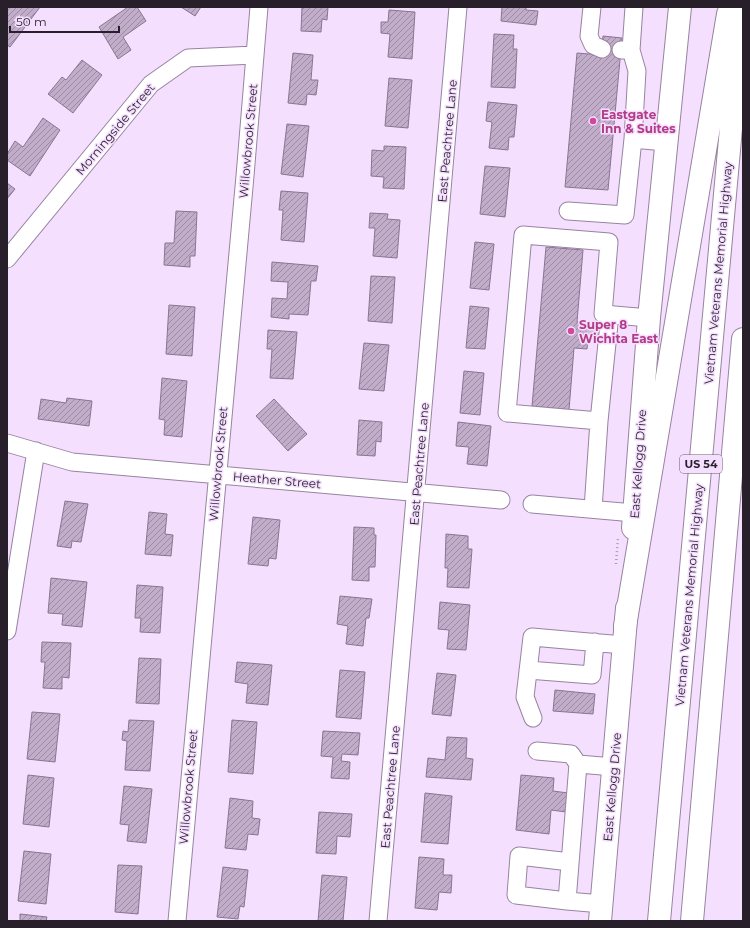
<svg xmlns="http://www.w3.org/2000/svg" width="750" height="928" font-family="Montserrat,sans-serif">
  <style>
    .building { fill: url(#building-hatch); stroke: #897591 }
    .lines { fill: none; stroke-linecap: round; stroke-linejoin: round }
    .minor-tunnel { stroke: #ccb9d4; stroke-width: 17; stroke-dasharray: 17 8; stroke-linecap: butt }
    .minor-casing { stroke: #9883a0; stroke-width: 19 }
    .major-casing { stroke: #9883a0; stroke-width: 24 }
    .highway-casing { stroke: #9883a0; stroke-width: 24 }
    .path { stroke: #ab9ab2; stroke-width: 2.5; stroke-dasharray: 1 3; stroke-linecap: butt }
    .minor { stroke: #fff; stroke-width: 17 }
    .major { stroke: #fff; stroke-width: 22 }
    .highway { stroke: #fff; stroke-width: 22 }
    .hotel-dot { fill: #d1479c; stroke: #f5dfff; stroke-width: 1.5 }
    .labels { text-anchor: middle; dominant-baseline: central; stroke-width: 3; stroke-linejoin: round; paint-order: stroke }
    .shield { fill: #f5dfff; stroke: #65596a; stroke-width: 1 }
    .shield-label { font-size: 11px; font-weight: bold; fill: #271f2a }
    .hotel-label { font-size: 12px; font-weight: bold; fill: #b23c85; stroke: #f5dfff; text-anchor: start }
    .street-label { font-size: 12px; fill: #271f2a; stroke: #f5dfff }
  </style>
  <defs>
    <pattern id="building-hatch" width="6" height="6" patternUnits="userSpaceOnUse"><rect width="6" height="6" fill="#c1acca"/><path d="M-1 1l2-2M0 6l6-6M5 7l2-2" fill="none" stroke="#9d8ba4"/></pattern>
  </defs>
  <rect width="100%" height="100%" fill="#f5dfff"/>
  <path class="building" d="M9 7H40L10 47 7 45V9Z
    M128 7H137L146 21 123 37 131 50 118 59 99 27Z
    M181 7H201L195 16Z
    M302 7H328L327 20 322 19 321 32 301 31Z
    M502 7H526V10L538 11 536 25 501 21Z
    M389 10 415 12 412 59 388 57 390 34 381 33V22H388Z
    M494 34 514 35 513 49H517L515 88 491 87Z
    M603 36 622 38 608 190 565 187 577 53 601 55Z
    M293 53 313 55 311 80H318L316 95 307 94 306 105 288 103Z
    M82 60 102 75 73 113 48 94 62 77 66 80Z
    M389 78 412 80 408 128 385 126Z
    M488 102 517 105 514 137H509L508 150 489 148 492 122 486 121Z
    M43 118 60 130 30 176 7 160V154L15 141 23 147Z
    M287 124 309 126 303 177 281 174Z
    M384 146 406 147 404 189 383 188 384 177 371 176 372 150 384 151Z
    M485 166 510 168 505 217 480 214Z
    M7 183 15 189 7 199Z
    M281 191 308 193 304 242 281 240 283 210H279Z
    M176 211 197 212 195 256H190V267L164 265 165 243H174Z
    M370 213 388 214 387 219 400 220 397 258 373 256 375 228H369Z
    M475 242 494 244 489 290 470 288Z
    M546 247 583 250 577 322 604 324 603 338 588 337 587 349 574 348 569 410 532 406Z
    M272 262 318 266 316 281H311L308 315 289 314V319L271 317 272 298 287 299 288 282 271 281Z
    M371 276 395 277 392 323 368 321Z
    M169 305 195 307 192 356 166 354Z
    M470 306 489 308 485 349 466 348Z
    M268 330 297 332 293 379 270 378 272 349H267Z
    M364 343 389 345 384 391 359 389Z
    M464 371 484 373 480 415 460 413Z
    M162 378 187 381 182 437 164 435 165 420 159 419Z
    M67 398 92 401 89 426 38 419 41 399 66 403Z
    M274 399 307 434 288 451 256 416Z
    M359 420 382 422 381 442 376 441 375 456 357 455Z
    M458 422 491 426 487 466 467 464 469 447 456 446Z
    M65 501 88 504 81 542 72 541 71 548 57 546Z
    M149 512 167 514 165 534 173 535 171 556 145 554Z
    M253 517 280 520 276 559 269 558 268 566 248 564Z
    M354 527 374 528V535H376L375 567H369V581L352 580Z
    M446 534 468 536V549H472L469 588 447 587 448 568H445Z
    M51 578 87 582 82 627 62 625 63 614 48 613Z
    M137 585 163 587 160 633 140 632 141 618H135Z
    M340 596 372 599 369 618H366L363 646 346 644 348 626 337 624Z
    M440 602 470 605 466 650 447 649 449 630 438 629Z
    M42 642 71 643 69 678 62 677V689L43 688 45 662H41Z
    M139 658 161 659 159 704 136 703Z
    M237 662 272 665 268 705 246 703 248 684 235 682Z
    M340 670 365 672 361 719 336 717Z
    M437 673 456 675 451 716 432 714Z
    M555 690 595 694 593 714 553 711Z
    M32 712 60 714 55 762 27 759Z
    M129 720 154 721 150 771 125 770 127 741 122 740 123 731 128 732Z
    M232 720 257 722 253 774 228 772Z
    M323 731 360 733 358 755 342 754 341 761 350 762 349 779 331 778 333 757 321 756Z
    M447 737 467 738 466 758 473 759 471 780 426 777 428 758 445 760Z
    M28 775 54 778 49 827 23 824Z
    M521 775 554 778 553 791 568 793 566 812 551 810 549 834 516 830Z
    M124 786 152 789 146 843 127 841 129 825 120 824Z
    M425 793 452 796 448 844 421 842Z
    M230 798 253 801 252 818 260 819 258 835 248 834 246 850 225 848Z
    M319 812 352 814 350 837 337 836 336 854 316 853Z
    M24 851 51 854 46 904 18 901Z
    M419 857 444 859 443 875H452L451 893 439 892 437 910 415 908Z
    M118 865 142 866 138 914 115 912Z
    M223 867 248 870 244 907 240 906 238 919 217 917Z
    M322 875 347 877 343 921H318Z
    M20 914 47 917 46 921H20Z"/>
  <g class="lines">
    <path class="minor-tunnel" d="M594 338 596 323"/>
    <g class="minor-casing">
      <path id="minor" d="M592 7 589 36 593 45 602 49
        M621 50H631L637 71 633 139 665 142
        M631 50 634 7
        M568 211 625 215 633 139
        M7 259 151 84 188 58 255 55
        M599 421 507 413 523 235 609 242 603 314 649 318
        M7 443 72 462 501 500
        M532 504 634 513
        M593 509 599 421 610 314
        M7 631 36 451
        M528 670 592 675 595 642
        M533 718 525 697 532 637 623 645
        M537 751 571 754 578 764
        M567 901 516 895 519 856 570 862
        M602 904 567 901 578 764 614 767
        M177 921 245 176 259 7
        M378 921 458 7"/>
    </g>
    <g class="major-casing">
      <path id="major" d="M633 528 649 318 680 7
        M600 921 627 608"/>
    </g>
    <g class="highway-casing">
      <path id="highway" d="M625 626 728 14
        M659 921 742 7
        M692 921 743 339"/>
    </g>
    <path class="path" d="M616 564 618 537"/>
    <use href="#minor" class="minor"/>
    <use href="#major" class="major"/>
    <use href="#highway" class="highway"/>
  </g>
  <g class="hotel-dot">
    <circle cx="593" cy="121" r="4"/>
    <circle cx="571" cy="331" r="4"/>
  </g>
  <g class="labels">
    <rect class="shield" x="680" y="455" width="42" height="18" rx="3"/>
    <g class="shield-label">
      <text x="701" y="464">US 54</text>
    </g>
    <g class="hotel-label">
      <text x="601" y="114">Eastgate<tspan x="601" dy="14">Inn &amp; Suites</tspan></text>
      <text x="579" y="324">Super 8<tspan x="579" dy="14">Wichita East</tspan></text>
    </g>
    <g class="street-label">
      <text transform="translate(115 129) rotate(-50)">Morningside Street</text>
      <text transform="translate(248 141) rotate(-85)">Willowbrook Street</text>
      <text transform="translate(447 141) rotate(-85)">East Peachtree Lane</text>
      <text transform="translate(718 273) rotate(-85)">Vietnam Veterans Memorial Highway</text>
      <text transform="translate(218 464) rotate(-85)">Willowbrook Street</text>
      <text transform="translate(419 464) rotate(-85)">East Peachtree Lane</text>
      <text transform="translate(638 464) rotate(-86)">East Kellogg Drive</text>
      <text transform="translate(277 480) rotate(5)">Heather Street</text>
      <text transform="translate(689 595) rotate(-85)">Vietnam Veterans Memorial Highway</text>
      <text transform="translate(188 787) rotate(-85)">Willowbrook Street</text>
      <text transform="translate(390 787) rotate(-85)">East Peachtree Lane</text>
      <text transform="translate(612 787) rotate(-85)">East Kellogg Drive</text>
    </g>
  </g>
  <rect width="750" height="928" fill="none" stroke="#271f2a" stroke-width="16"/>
  <path d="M10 26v6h109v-6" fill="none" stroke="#271f2a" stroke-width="2"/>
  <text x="16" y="26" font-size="12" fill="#271f2a" stroke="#f5dfff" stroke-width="3" paint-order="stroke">50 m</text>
</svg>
